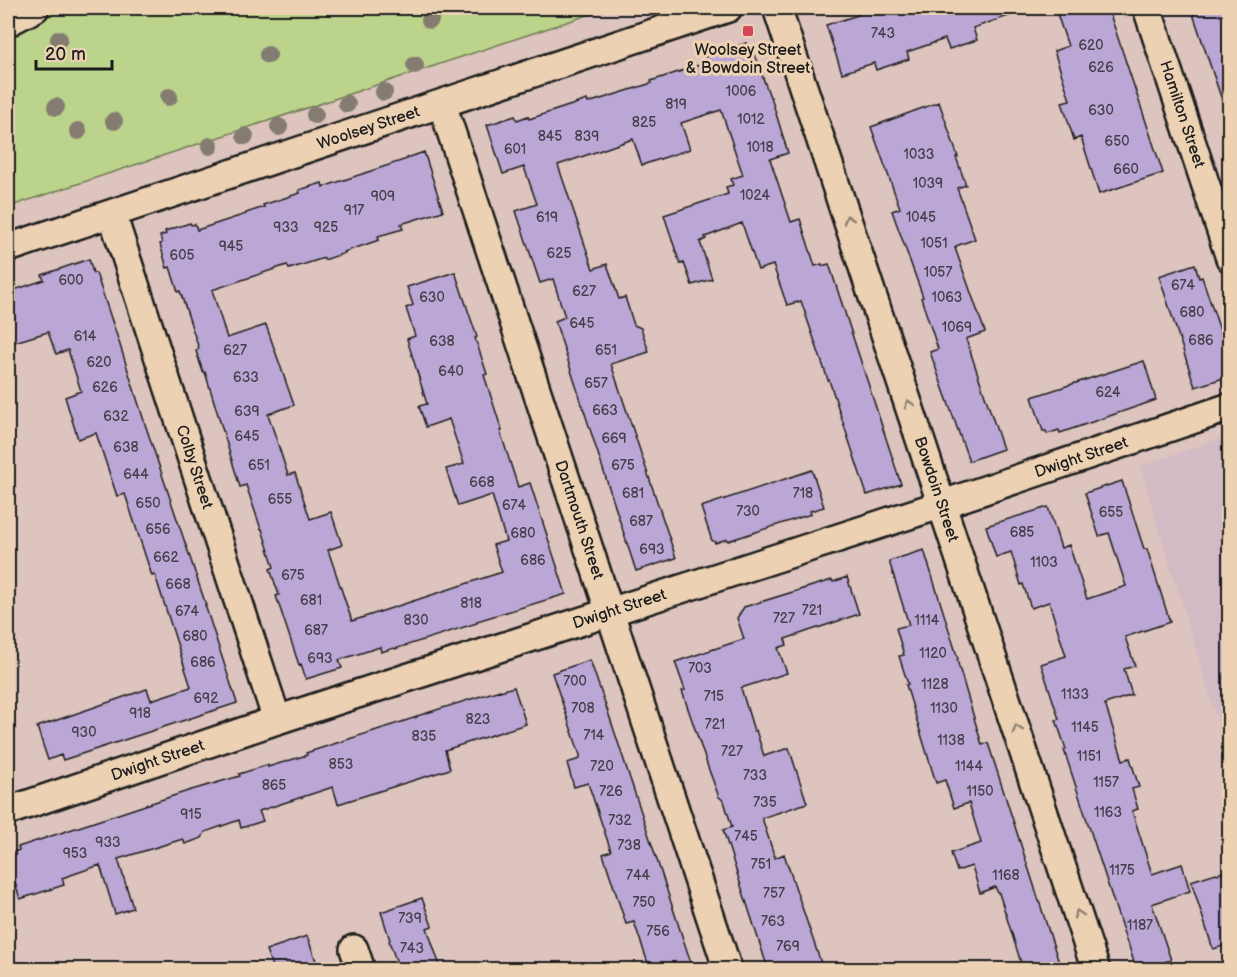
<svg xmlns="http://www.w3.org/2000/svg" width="1237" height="977" font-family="'Balsamiq Sans',sans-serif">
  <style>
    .built { fill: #d3bbc5 }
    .green { fill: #bbd38a; stroke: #6c7853; stroke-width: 1.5 }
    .building { fill: #bba7d6; stroke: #1c1c1c; stroke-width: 1.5 }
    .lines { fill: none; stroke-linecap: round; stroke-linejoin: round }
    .minor-casing { stroke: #1c1c1c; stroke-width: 32 }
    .minor { stroke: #ecd1b3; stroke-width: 27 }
    .tree { fill: #847c71 }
    .oneway { stroke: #8e806f }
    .poi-dot { fill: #d1495b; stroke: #ecd1b3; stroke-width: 2 }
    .labels { text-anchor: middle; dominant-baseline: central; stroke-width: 6; stroke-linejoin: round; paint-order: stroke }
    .number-label { font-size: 14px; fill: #443f4a }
    .poi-label { font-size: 16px; fill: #1c1c1c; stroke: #ecd1b3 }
    .street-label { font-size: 16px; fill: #1c1c1c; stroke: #ecd1b3 }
  </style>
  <rect width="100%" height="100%" fill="#ddc4be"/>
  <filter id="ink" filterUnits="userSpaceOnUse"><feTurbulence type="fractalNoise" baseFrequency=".0167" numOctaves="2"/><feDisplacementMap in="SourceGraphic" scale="12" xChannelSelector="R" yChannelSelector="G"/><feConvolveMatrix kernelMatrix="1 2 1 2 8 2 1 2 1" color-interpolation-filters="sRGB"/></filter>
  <g filter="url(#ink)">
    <path class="built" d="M1229 435H1230L1229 759 1140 467Z"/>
    <path class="green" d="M51 8H609L8 207V31Z"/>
    <path class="building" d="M856 8H1022L1023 11 973 28 977 40 949 49 945 39 907 52 909 59 876 70 874 63 842 73 826 25 858 15Z
      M1055 8H1108L1163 173 1099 194 1081 137 1074 140 1062 102 1070 100 1054 51 1068 46Z
      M1191 8H1223L1230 25V111L1226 112Z
      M746 43 748 50 752 48 770 97H771L788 153 770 159 791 222 800 219 815 266 822 264V266L829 264 901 484 867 495 829 380H828L801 301 787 305 773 265 758 270 742 223 705 237 706 239 700 242 712 279 692 285 684 263 680 264 664 215 728 194 726 187 733 185 731 179 743 175 721 110 681 123 690 149 642 165 633 139 558 165 593 269 607 264 619 299 625 297 634 325 641 328 649 352 611 364 676 558 636 571 555 321 565 317 553 279 540 283 516 211 537 204 524 167 503 174 487 125 515 116 517 120 528 116 529 119 587 100 588 103 652 83 651 81 706 63 704 57Z
      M939 102 958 157H956L966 185 957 188 975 239 956 246V248H955L985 332 966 339 1003 449 969 461 930 352 938 349 921 298 923 297 892 211 900 208 871 127Z
      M424 152 443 211 401 224 403 229 378 236 379 240 344 252 345 253 324 260V258L289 269 287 265 212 290 227 338 266 325 294 405 268 414 288 475 295 473 310 519 331 512 342 545 328 550 352 621 502 572 493 545 506 541 492 495 458 506 446 469 464 464 449 419 426 427 419 406 427 404 407 339 415 336 406 308 413 305 407 287 455 272 477 337 475 338 487 374 484 375 502 431H500L518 487 530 483 566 594 477 621V623L395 649 394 648 381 652 380 647 339 660 342 668 306 679 301 664 299 665 276 596 279 595 270 569 274 567 262 529H261L246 485 240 487 205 372H203L196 351 199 349 180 291 178 292 170 267 167 268 160 244 162 243 160 236 166 234 165 231 190 223 191 225 195 224 197 230 246 214V213L264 207 263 205 300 193 299 190 322 183 323 187 407 159V158Z
      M89 259 93 273H96L119 342 145 424 206 605H205L237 703 63 760 61 755 48 760 37 727 147 689 151 700 191 687 155 575 152 576 125 494 117 496 96 433 78 439 65 397 81 391 68 350 56 354 48 332 8 344V292L44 280 42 275Z
      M1195 264 1199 278 1202 277 1230 360V376L1195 387 1159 276Z
      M1144 361 1156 400 1060 433 1059 430 1047 434 1046 431H1043L1032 397Z
      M812 470 824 507 810 511 811 514 728 541 727 539 715 543 714 541H712L701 507Z
      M1122 481 1144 549H1147L1170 622 1125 637 1135 666 1124 669 1132 695 1105 704 1123 760 1130 758 1139 787 1132 789 1138 809 1132 811 1152 874 1182 864 1190 891 1152 904 1171 960 1140 969H1136L1128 943H1127L1064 750 1066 749 1056 720 1059 719 1041 664 1066 656 1049 602 1031 608 1023 584 1021 585 1011 552 996 557 986 526 1048 507 1061 548 1069 545 1087 599 1126 586 1109 533 1099 536 1085 493Z
      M924 550 958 659 957 660 982 745 988 743 1061 969H1023L999 893H998L995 887 980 893 972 866 957 871 951 853 981 843 969 803 954 808 945 780 936 783 906 685 908 684 899 656 904 655 896 628 909 625 889 561Z
      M847 577 859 614 785 639 787 645 778 648 787 673 741 688 754 731 756 730 764 756 789 748 807 803 762 818 775 858 784 854 823 969H768L723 830 732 827 724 801 719 797 709 770 682 691 685 690 675 662 744 639 737 618 744 607 832 580 833 582Z
      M590 660 609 715 693 969H650L634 922 626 924 603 854 611 851 588 783 574 787 567 763 580 759V755L552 673Z
      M514 687 526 724 445 750 450 769 338 804 333 787 259 811 263 821 241 828 239 820 205 832 202 838 185 844 183 839 118 859 133 908 115 914 100 865 62 878 64 885 20 899 8 860V854L19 850 18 847 188 791 240 776 239 774 268 765V767L307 755 306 753 417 717V716L500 690V691Z
      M1230 870V944L1213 949 1191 881 1216 873 1217 874Z
      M422 898 432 926 427 928 441 969H399L389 941 390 940 381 912Z
      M307 936 319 969H273L266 950Z"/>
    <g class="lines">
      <g class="minor-casing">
        <g id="minor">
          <path id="s1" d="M777 8 1096 970"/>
          <path id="s2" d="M1147 8 1230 258"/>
          <path d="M8 22 35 8"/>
          <path id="s3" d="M442 104 728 970"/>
          <path id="s4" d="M112 214 277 720"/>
          <path id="s5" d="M8 248 728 8"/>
          <path id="s6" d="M8 811 277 720 943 504 1230 407"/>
          <path d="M354 949 361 970"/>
        </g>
      </g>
      <use href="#minor" class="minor"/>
    </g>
    <g class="tree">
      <circle cx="430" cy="20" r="9"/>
      <circle cx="59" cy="39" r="9"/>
      <circle cx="268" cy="55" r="9"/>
      <circle cx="415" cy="65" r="9"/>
      <circle cx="384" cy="92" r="9"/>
      <circle cx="169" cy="97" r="9"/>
      <circle cx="347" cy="104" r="9"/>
      <circle cx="56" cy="107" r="9"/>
      <circle cx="315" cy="115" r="9"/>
      <circle cx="114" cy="121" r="9"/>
      <circle cx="279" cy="127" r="9"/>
      <circle cx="78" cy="131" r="9"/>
      <circle cx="245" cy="136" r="9"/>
      <circle cx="210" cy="146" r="9"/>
    </g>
    <defs><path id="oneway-chevron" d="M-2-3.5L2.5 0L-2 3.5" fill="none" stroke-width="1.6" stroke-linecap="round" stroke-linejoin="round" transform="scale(1.5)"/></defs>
    <g class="oneway">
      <use href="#oneway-chevron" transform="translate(848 219) rotate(-108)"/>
      <use href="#oneway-chevron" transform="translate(909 404) rotate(-108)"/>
      <use href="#oneway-chevron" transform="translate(1017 729) rotate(-108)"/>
      <use href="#oneway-chevron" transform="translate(1078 914) rotate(-108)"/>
    </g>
  </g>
  <rect class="poi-dot" x="742" y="25" width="12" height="12" rx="3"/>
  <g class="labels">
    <g class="number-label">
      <text x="883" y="33">743</text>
      <text x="1091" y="45">620</text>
      <text x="1101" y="67">626</text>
      <text x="741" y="91">1006</text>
      <text x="676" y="104">819</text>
      <text x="1101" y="110">630</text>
      <text x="751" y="119">1012</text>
      <text x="644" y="122">825</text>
      <text x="550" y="136">845</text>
      <text x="587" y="136">839</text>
      <text x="1117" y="141">650</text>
      <text x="760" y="147">1018</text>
      <text x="515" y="149">601</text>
      <text x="919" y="154">1033</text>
      <text x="1126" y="169">660</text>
      <text x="928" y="183">1039</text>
      <text x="755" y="195">1024</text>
      <text x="383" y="196">909</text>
      <text x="354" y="210">917</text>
      <text x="547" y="217">619</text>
      <text x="921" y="217">1045</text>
      <text x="286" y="227">933</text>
      <text x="326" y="227">925</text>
      <text x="934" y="243">1051</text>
      <text x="231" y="246">945</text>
      <text x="559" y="253">625</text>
      <text x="182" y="255">605</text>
      <text x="938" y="272">1057</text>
      <text x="71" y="280">600</text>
      <text x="1183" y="285">674</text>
      <text x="584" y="291">627</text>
      <text x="432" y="297">630</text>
      <text x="947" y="297">1063</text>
      <text x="1192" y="312">680</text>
      <text x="582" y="323">645</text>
      <text x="957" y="327">1069</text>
      <text x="85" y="336">614</text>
      <text x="1201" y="340">686</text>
      <text x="442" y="341">638</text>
      <text x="235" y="350">627</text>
      <text x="606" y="350">651</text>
      <text x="99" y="362">620</text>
      <text x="451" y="371">640</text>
      <text x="246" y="377">633</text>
      <text x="596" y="383">657</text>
      <text x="105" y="387">626</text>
      <text x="1108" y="392">624</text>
      <text x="605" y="410">663</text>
      <text x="247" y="411">639</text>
      <text x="116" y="416">632</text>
      <text x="247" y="436">645</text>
      <text x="614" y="438">669</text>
      <text x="126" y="447">638</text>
      <text x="259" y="465">651</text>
      <text x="623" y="465">675</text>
      <text x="136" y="474">644</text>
      <text x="482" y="482">668</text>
      <text x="633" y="493">681</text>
      <text x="803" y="493">718</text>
      <text x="280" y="499">655</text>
      <text x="148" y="503">650</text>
      <text x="514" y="505">674</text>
      <text x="748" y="511">730</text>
      <text x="1111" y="512">655</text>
      <text x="641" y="521">687</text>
      <text x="158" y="529">656</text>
      <text x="1022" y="532">685</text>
      <text x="523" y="533">680</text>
      <text x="652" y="549">693</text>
      <text x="166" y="557">662</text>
      <text x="533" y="560">686</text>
      <text x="1044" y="562">1103</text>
      <text x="293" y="575">675</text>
      <text x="178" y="584">668</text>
      <text x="311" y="600">681</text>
      <text x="471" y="603">818</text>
      <text x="812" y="610">721</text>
      <text x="187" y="611">674</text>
      <text x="784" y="618">727</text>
      <text x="416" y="620">830</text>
      <text x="927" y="620">1114</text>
      <text x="316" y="630">687</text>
      <text x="195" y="636">680</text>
      <text x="933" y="653">1120</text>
      <text x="320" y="658">693</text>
      <text x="203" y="662">686</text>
      <text x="700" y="668">703</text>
      <text x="575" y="681">700</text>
      <text x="935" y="684">1128</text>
      <text x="1075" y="694">1133</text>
      <text x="714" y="696">715</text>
      <text x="206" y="698">692</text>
      <text x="583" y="708">708</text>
      <text x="944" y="708">1130</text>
      <text x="140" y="713">918</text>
      <text x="478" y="719">823</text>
      <text x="715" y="724">721</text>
      <text x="1085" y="727">1145</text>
      <text x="84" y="732">930</text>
      <text x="594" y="735">714</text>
      <text x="424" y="736">835</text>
      <text x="951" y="740">1138</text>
      <text x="732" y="751">727</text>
      <text x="1089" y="756">1151</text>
      <text x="341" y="764">853</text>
      <text x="602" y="766">720</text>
      <text x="969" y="766">1144</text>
      <text x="755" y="775">733</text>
      <text x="1106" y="782">1157</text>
      <text x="274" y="785">865</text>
      <text x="611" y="791">726</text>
      <text x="980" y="791">1150</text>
      <text x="765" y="802">735</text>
      <text x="1108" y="812">1163</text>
      <text x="191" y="814">915</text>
      <text x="620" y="820">732</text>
      <text x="746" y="836">745</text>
      <text x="108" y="842">933</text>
      <text x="629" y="845">738</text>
      <text x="75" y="853">953</text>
      <text x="761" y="864">751</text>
      <text x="1122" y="870">1175</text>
      <text x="638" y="875">744</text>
      <text x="1006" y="875">1168</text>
      <text x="774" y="893">757</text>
      <text x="644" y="902">750</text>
      <text x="410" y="918">739</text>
      <text x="773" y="921">763</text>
      <text x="1140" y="925">1187</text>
      <text x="658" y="931">756</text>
      <text x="788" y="946">769</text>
      <text x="412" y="948">743</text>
    </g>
    <g class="poi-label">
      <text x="748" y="50">Woolsey Street<tspan x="748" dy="18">&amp; Bowdoin Street</tspan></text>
    </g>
    <g class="street-label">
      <text stroke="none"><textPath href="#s2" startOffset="112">Hamilton Street</textPath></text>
      <text stroke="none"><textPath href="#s5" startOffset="380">Woolsey Street</textPath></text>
      <text stroke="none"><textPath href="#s6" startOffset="1130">Dwight Street</textPath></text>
      <text stroke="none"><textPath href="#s4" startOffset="266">Colby Street</textPath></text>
      <text stroke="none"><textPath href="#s1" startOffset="507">Bowdoin Street</textPath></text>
      <text stroke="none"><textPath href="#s3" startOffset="438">Dartmouth Street</textPath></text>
      <text stroke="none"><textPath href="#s6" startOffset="644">Dwight Street</textPath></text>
      <text stroke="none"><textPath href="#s6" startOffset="158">Dwight Street</textPath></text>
    </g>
  </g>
  <rect width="1237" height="977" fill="none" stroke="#ecd1b3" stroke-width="30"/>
  <rect x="15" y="15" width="1207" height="947" fill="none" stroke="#1c1c1c" stroke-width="2" filter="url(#ink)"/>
  <path d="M36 60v9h76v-9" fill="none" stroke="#1c1c1c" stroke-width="3"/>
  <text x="45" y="60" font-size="18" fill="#1c1c1c" stroke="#ecd1b3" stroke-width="4.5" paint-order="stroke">20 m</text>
</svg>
